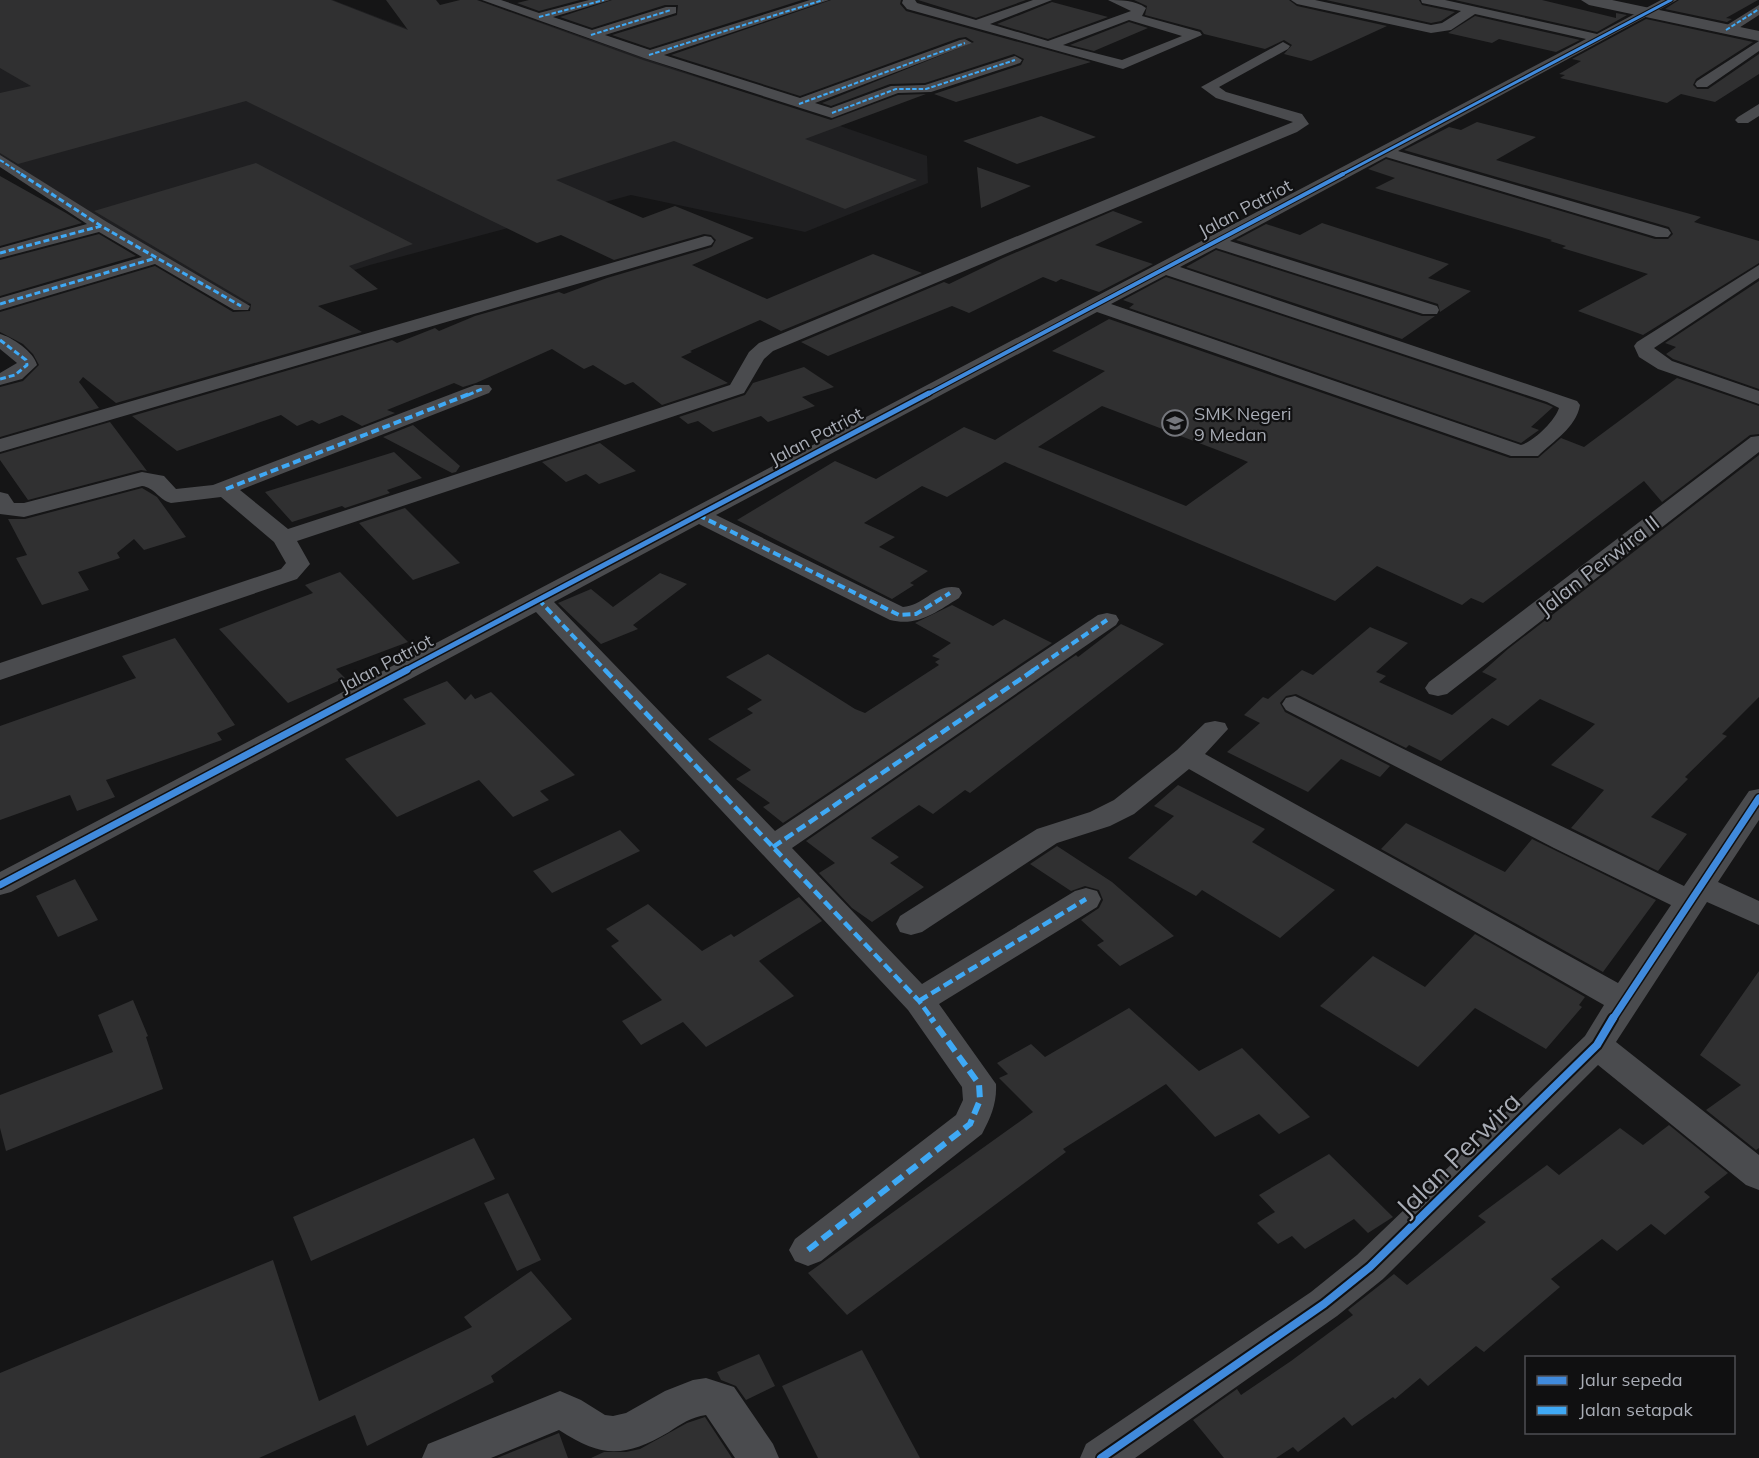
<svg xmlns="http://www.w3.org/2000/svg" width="1759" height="1458" font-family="Mulish,sans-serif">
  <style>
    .built { fill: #1f1f21 }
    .building { fill: #303031; fill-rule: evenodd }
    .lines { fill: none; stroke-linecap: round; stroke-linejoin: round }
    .minor { fill: #4a4b4e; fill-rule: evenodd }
    .tertiary { fill: #4a4b4e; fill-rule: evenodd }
    .quiet-far4 { stroke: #3fa9f5; stroke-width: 2; stroke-dasharray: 4.5 2; stroke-linecap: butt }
    .quiet-far3 { stroke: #3fa9f5; stroke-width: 3; stroke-dasharray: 6 3; stroke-linecap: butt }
    .quiet-far2 { stroke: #3fa9f5; stroke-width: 4; stroke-dasharray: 8 4; stroke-linecap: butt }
    .quiet-far1 { stroke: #3fa9f5; stroke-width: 4.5; stroke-dasharray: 10 4.5; stroke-linecap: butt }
    .quiet { stroke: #3fa9f5; stroke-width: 6; stroke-dasharray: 12 6; stroke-linecap: butt }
    .cycleway-far4-casing { stroke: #101011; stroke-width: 5 }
    .cycleway-far3-casing { stroke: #101011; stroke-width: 6 }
    .cycleway-far2-casing { stroke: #101011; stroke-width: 8 }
    .cycleway-far1-casing { stroke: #101011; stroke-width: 10 }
    .cycleway-casing { stroke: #101011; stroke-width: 12 }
    .cycleway-far4 { stroke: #408adc; stroke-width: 3 }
    .cycleway-far3 { stroke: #408adc; stroke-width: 4 }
    .cycleway-far2 { stroke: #408adc; stroke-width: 5 }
    .cycleway-far1 { stroke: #408adc; stroke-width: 7 }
    .cycleway { stroke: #408adc; stroke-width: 8 }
    .labels { text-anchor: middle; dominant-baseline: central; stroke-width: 4.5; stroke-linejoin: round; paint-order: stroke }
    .far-street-label { font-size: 18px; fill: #a8acb5; stroke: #101011 }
    .far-poi-label { font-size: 18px; fill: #a8acb5; stroke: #101011; text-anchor: start }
    .street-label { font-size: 21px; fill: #a8acb5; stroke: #101011 }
    .near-street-label { font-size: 26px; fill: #a8acb5; stroke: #101011 }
  </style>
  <rect width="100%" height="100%" fill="#151516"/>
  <path class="built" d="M137 0H333L424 35 511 12 927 156 928 183 805 232 631 195 370 265 243 306 0 158V42Z"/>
  <path class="building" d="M0 0H331L408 30 386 0H436L440 5 460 0H477L643 60 831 120 898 95 926 94 805 139 917 180 845 209 674 141 556 180 643 218 675 206 754 238 692 265 767 299 873 254 922 273 781 331 760 320 690 351 692 352 681 357 728 383 662 405 633 382 625 385 593 365 584 369 552 349 476 383 463 387 454 383 387 410 395 413 362 426 342 415 319 424 312 420 297 426 281 415 177 451 132 416 392 340 397 343 435 328 439 331 475 316 559 292 564 294 607 278 712 247 716 240 711 235 704 234 614 260 561 235 537 243 246 101 18 164 0 153V93L31 86 0 68Z
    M529 0H580L539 11 517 3Z
    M612 0H802L650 48 612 35 677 15 678 5H665L592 28 560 17Z
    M831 0H901L900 4 906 11 1091 62 956 102 934 94 1021 65 1024 59 1014 54 925 83 890 84 831 106 822 103 974 42 966 37 959 38 800 96 671 55Z
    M918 0H1026L976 18Z
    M1134 0H1289L1297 6 1387 26 1311 61 1284 54 1292 45 1284 40 1265 49 1204 34 1201 30 1145 15 1147 6Z
    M1326 0H1419L1422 5 1455 12 1441 21 1431 23Z
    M1455 0H1542L1616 18V13L1627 15 1597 32Z
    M1679 0H1758L1726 18 1732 19 1727 22 1665 9Z
    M1052 2 1108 17 1048 39 997 24Z
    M1475 16 1580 40 1556 52 1499 39 1492 43 1448 33Z
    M1646 19 1753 42 1696 79 1693 85 1697 89H1708L1759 54V74L1715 102 1681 94 1667 103 1560 78 1565 75 1559 74 1581 61 1572 59Z
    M1129 22 1148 28 1094 51 1070 45Z
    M1041 116 1096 137 1017 164 963 141Z
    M1477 122 1536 137 1496 160 1701 217 1694 222 1759 241V263L1643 335 1578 311 1648 274 1562 248 1566 246 1550 241 1552 240 1375 188 1395 178 1368 169 1386 159 1655 239H1668L1673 234 1669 227 1404 150 1449 127 1461 130Z
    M256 163 413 244 349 266 378 289 318 306 362 332 116 403 83 377 79 382 99 408 0 437V387L23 381 39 365 33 354 23 344 0 332V312L155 266 233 312 250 311 251 304 94 211Z
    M977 167 1031 186 981 208Z
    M0 176 66 213 82 223 0 246Z
    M1113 211 1143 222 1095 245 1153 264 1099 292 1061 279 1056 282 1043 277 969 313 952 306 828 356 801 342 944 282 949 284 1003 258Z
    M1322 223 1449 264 1428 278 1471 291 1440 312 1438 304 1236 240 1266 224 1300 235Z
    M99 234 136 256 0 296V260Z
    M1216 250 1422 316H1435L1402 339 1186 267Z
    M1166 277 1546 404 1553 407 1531 427 1539 430 1521 443 1129 308 1134 304 1123 300Z
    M1759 281V389L1673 359 1666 354 1676 347 1665 343Z
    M1109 319 1510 458H1538L1561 438 1584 447 1677 378 1759 406V434L1750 435 1662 502 1644 481 1483 603 1471 598 1462 605 1377 566 1335 601 1005 462 947 497 922 486 864 523 895 537 879 547 928 571 910 583 914 585 892 599 737 520 835 461 876 479 964 427 995 440 1105 371 1052 351ZM1102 406 1241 459 1248 462 1186 506 1038 447Z
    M804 367 834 387 802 397 815 406 768 422 761 416 713 432 698 421 688 424 679 417 745 395 753 383Z
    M110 422 147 471 141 470 28 500 0 460V454Z
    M413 425 460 466 456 472 452 473 383 437Z
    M600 443 636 471 599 484 586 474 566 482 542 462Z
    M394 452 422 478 387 490 390 493 345 508 342 506 292 522 265 492Z
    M1759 455V697L1722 734 1727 736 1685 777 1688 779 1651 817 1687 834 1658 871 1571 828 1604 790 1551 765 1595 724 1540 699 1508 726 1492 718 1441 761 1409 745 1406 748 1296 694 1286 696 1280 703 1285 712 1390 766 1380 777 1341 759 1308 792 1227 752 1260 723 1244 715 1263 697 1268 699 1302 670 1313 675 1370 627 1408 643 1376 672 1386 676 1379 682 1452 715 1497 679 1482 672 1508 649Z
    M142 488 157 497 186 537 144 550 134 539 117 553 120 558 78 572 89 590 42 605 16 558 27 555 8 519H25Z
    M405 508 460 563 413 580 359 523Z
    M340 572 408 642 336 669 345 678 288 703 219 629 313 593 305 585Z
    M660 573 687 584 633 625 638 629 601 644 558 603 591 589 613 607Z
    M952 605 993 626 1004 619 1052 643 783 823 763 807 770 803 736 779 751 770 708 739 753 713 747 709 762 700 726 677 768 654 855 709 865 713 939 665 935 662 940 659 932 656 951 643 915 623Z
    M1121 624 1164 644 970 793 965 790 933 814 919 805 871 838 899 857 890 863 924 887 872 922 852 908 819 873 835 863 806 841 1076 655 1078 657Z
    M175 638 235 725 217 733 222 740 106 780 115 797 77 811 70 795 0 820V726L136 678 122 656Z
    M447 681 465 700 471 694 475 699 491 692 575 775 540 791 549 800 513 817 479 780 397 817 345 759 426 724 403 699Z
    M1178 785 1265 829 1252 842 1335 890 1280 938 1202 890 1196 896 1128 858 1174 816 1154 806Z
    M1406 823 1505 872 1532 839 1656 900 1603 972 1381 849Z
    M620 830 640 851 552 893 533 871Z
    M1057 846 1112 882 1174 936 1120 966 1097 945 1104 941 1081 920 1099 908 1103 900 1099 890 1085 886 1071 891 1030 864Z
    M75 879 98 920 58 937 36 896Z
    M799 897 822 921 759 961 794 996 706 1047 683 1022 641 1045 622 1021 662 1000 611 946 619 941 606 929 648 904 702 951 731 934 734 937Z
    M1475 934 1585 997 1579 1005 1582 1007 1546 1049 1475 1008 1418 1067 1320 1006 1373 956 1425 987Z
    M1759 971V1148L1756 1150 1706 1110 1741 1085 1700 1055Z
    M133 1000 148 1036 146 1037 163 1089 6 1151 0 1128V1095L113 1052 98 1015Z
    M1129 1008 1199 1071 1242 1048 1310 1117 1279 1134 1259 1114 1215 1137 1166 1084 1063 1149 1066 1152 847 1315 808 1273 1033 1112 999 1078 1008 1074 997 1063 1031 1044 1045 1057Z
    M1669 1125 1728 1173 1704 1192 1710 1197 1665 1235 1651 1224 1617 1251 1602 1239 1551 1279 1560 1287 1484 1352 1476 1346 1428 1386 1420 1378 1395 1399 1393 1397 1352 1426 1344 1417 1298 1452 1293 1447 1276 1458H1224L1193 1420 1237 1389 1241 1395 1291 1361 1353 1315 1348 1310 1394 1274 1407 1285 1486 1222 1478 1216 1547 1165 1559 1175 1620 1128 1643 1145Z
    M474 1138 495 1179 311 1261 293 1217Z
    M1329 1154 1393 1217 1368 1233 1354 1219 1305 1249 1292 1236 1278 1244 1257 1223 1275 1212 1259 1195Z
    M508 1193 541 1260 517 1271 484 1203Z
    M273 1260 319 1401 472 1327 464 1317 531 1271 572 1319 491 1376 494 1382 367 1446 355 1415 259 1458H0V1373Z
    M862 1350 920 1458H818L782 1386Z
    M759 1354 775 1386 746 1400 736 1386 721 1380 717 1372Z
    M705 1417 732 1458H591L604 1452H626L640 1449 687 1423Z
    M559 1433 568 1458H497Z"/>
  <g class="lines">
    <path class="minor" d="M482 0H501L539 13 589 0H610L553 17 592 30 666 7H676V13L605 35 650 50 810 0H829L664 55 800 98 960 40 965 39 972 43 815 103 831 108 891 86 925 85 1015 56 1022 60 1020 63 931 92 898 93 832 118 644 58Z
      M903 0H915L917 3 976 20 1033 0H1052L990 24 1048 41 1131 11 1108 0C1121 0 1135 0 1146 8L1142 16 1200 32 1202 35 1123 69 907 9 902 3ZM1129 20 1182 36 1122 60 1063 45Z
      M1291 0H1315L1431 25 1442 23 1461 11 1422 3 1421 0H1445L1597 34 1661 0H1677L1398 151 1668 229 1671 233 1668 237H1656L1386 157 1230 241 1437 306 1439 310 1437 314H1423L1216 248 1180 267 1577 401 1580 405C1576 428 1553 441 1538 456H1511L1097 312 716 515 903 607C924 606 936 582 959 588L962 593 959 598C936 612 918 627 890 620L699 524 554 602 775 831 1098 615 1107 613 1116 615 1119 620 1116 625 792 848 922 984 1075 891 1086 888 1097 891 1101 899 1097 907 939 1004 996 1084C997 1103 991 1117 982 1134L821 1261 808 1266 795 1261 789 1250 795 1239 956 1115 963 1100 962 1087 908 1010 536 612 11 892 0 895V872L1586 39 1475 14 1451 30 1431 33 1297 4ZM1166 275 1547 402 1559 408C1555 421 1534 441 1521 445L1111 304Z
      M1759 5V15L1731 33H1721L1719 30Z
      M1759 41V51L1707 87H1697L1695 84 1697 81Z
      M1283 42 1290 46 1288 49 1219 87 1226 92 1302 114 1309 124 1297 132 773 351 764 359 744 393 297 541 310 564 297 579 0 680V663L281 569 286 563 274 542 221 497 171 503C159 500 154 487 142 486L24 517 0 514V492L8 494 14 503H24L142 472 164 476 176 489 213 485 475 385H489L492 389 489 393 240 490 288 529 730 385 749 352 759 343 1293 122 1216 98 1201 87Z
      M1759 104V116L1748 123H1738L1735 120 1738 117Z
      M0 155 107 222 250 306 248 310H234L155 264 0 310V298L142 257 99 232 0 258V248L87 224 0 167Z
      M705 236 711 237 714 241 711 245 0 452V439Z
      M1759 265V278L1654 348 1672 361 1759 391V404L1658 369 1639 357 1634 346 1637 342Z
      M0 334C12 337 34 352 37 365L22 379 0 385V373L17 363 0 349Z
      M1759 436V452L1447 694 1438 696 1429 694 1425 688 1429 682 1751 437Z
      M1295 696 1684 886 1749 791 1759 789V820L1718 882 1759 901V925L1707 902 1616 1042 1759 1155V1190L1746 1185 1598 1065 1383 1279 1337 1316 1135 1458H1080L1086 1444 1311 1292 1357 1255 1585 1036 1604 1005 1189 769 1134 814 1110 826 1057 843 922 932 911 935 900 932 896 924 900 916 1037 829 1090 812 1114 800 1177 750 1205 723 1215 721 1225 723 1228 729 1205 754 1618 983 1671 905 1554 848 1286 710 1282 704 1286 698Z
      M706 1378 734 1387 773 1444 779 1458H735L706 1415C691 1417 681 1424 669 1432 624 1458 602 1458 559 1430L491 1458H422L428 1444 560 1391 581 1400 605 1415 613 1416 626 1413 665 1391 693 1380Z"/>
    <path class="tertiary" d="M1581 0H1612L1759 31V41L1589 5Z"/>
    <path class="quiet-far4" d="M539 17 604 0
      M1726 30 1759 9
      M591 35 671 10
      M649 55 823 0
      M799 104 965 43
      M832 113 896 89H926L1015 60
      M0 160 23 175"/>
    <path class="quiet-far3" d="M21 174 101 226 241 306
      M0 253 101 226
      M0 304 156 258
      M0 340 26 360 27 365 15 375 0 379
      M468 395 482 389"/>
    <path class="quiet-far2" d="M226 489 472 393
      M698 515 899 615 916 614 950 593
      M538 599 606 671
      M1032 671 1107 620"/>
    <path class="quiet-far1" d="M605 670 919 1001 933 1020
      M773 847 1034 670
      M919 1001 1086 899"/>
    <path class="quiet" d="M808 1250 970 1124 980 1100 979 1084 931 1018"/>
    <g class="cycleway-far4-casing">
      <path id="cycleway-far4" d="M1341 175 1671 0"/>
    </g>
    <g class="cycleway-far3-casing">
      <path id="cycleway-far3" d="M926 395 1343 174"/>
    </g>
    <g class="cycleway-far2-casing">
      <path id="cycleway-far2" d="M404 671 929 393"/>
    </g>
    <g class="cycleway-far1-casing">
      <path id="cycleway-far1" d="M0 885 407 670
        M1612 1020 1759 798"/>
    </g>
    <g class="cycleway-casing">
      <path id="cycleway" d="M1101 1458 1324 1304 1370 1267 1597 1045 1613 1018"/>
    </g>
    <use href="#cycleway-far4" class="cycleway-far4"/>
    <use href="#cycleway-far3" class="cycleway-far3"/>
    <use href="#cycleway-far2" class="cycleway-far2"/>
    <use href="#cycleway-far1" class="cycleway-far1"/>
    <use href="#cycleway" class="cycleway"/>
  </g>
  <defs>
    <g id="school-ring" transform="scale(1.35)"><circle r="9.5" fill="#101011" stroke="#75777d" stroke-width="1.5"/><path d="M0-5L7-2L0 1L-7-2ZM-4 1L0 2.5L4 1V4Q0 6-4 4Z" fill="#75777d"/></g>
  </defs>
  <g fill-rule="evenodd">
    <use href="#school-ring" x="1175" y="423"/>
  </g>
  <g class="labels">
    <g class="far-street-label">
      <text transform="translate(1245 208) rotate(-28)">Jalan Patriot</text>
      <text transform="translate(816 436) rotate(-28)">Jalan Patriot</text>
      <text transform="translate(386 663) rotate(-28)">Jalan Patriot</text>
    </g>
    <g class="far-poi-label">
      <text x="1194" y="413">SMK Negeri<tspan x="1194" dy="21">9 Medan</tspan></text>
    </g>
    <g class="street-label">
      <text transform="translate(1598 565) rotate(-38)">Jalan Perwira II</text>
    </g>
    <g class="near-street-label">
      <text transform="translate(1458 1154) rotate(-45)">Jalan Perwira</text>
    </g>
  </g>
  <rect x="1525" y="1356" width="210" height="78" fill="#101011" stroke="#4d4e53" stroke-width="1.5"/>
  <rect x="1537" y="1376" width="30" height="9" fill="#408adc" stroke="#4d4e53" stroke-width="1.5"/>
  <text x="1579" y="1386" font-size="18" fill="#a8acb5">Jalur sepeda</text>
  <rect x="1537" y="1406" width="30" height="9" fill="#3fa9f5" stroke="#4d4e53" stroke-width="1.5"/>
  <text x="1579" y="1416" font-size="18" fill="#a8acb5">Jalan setapak</text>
</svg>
